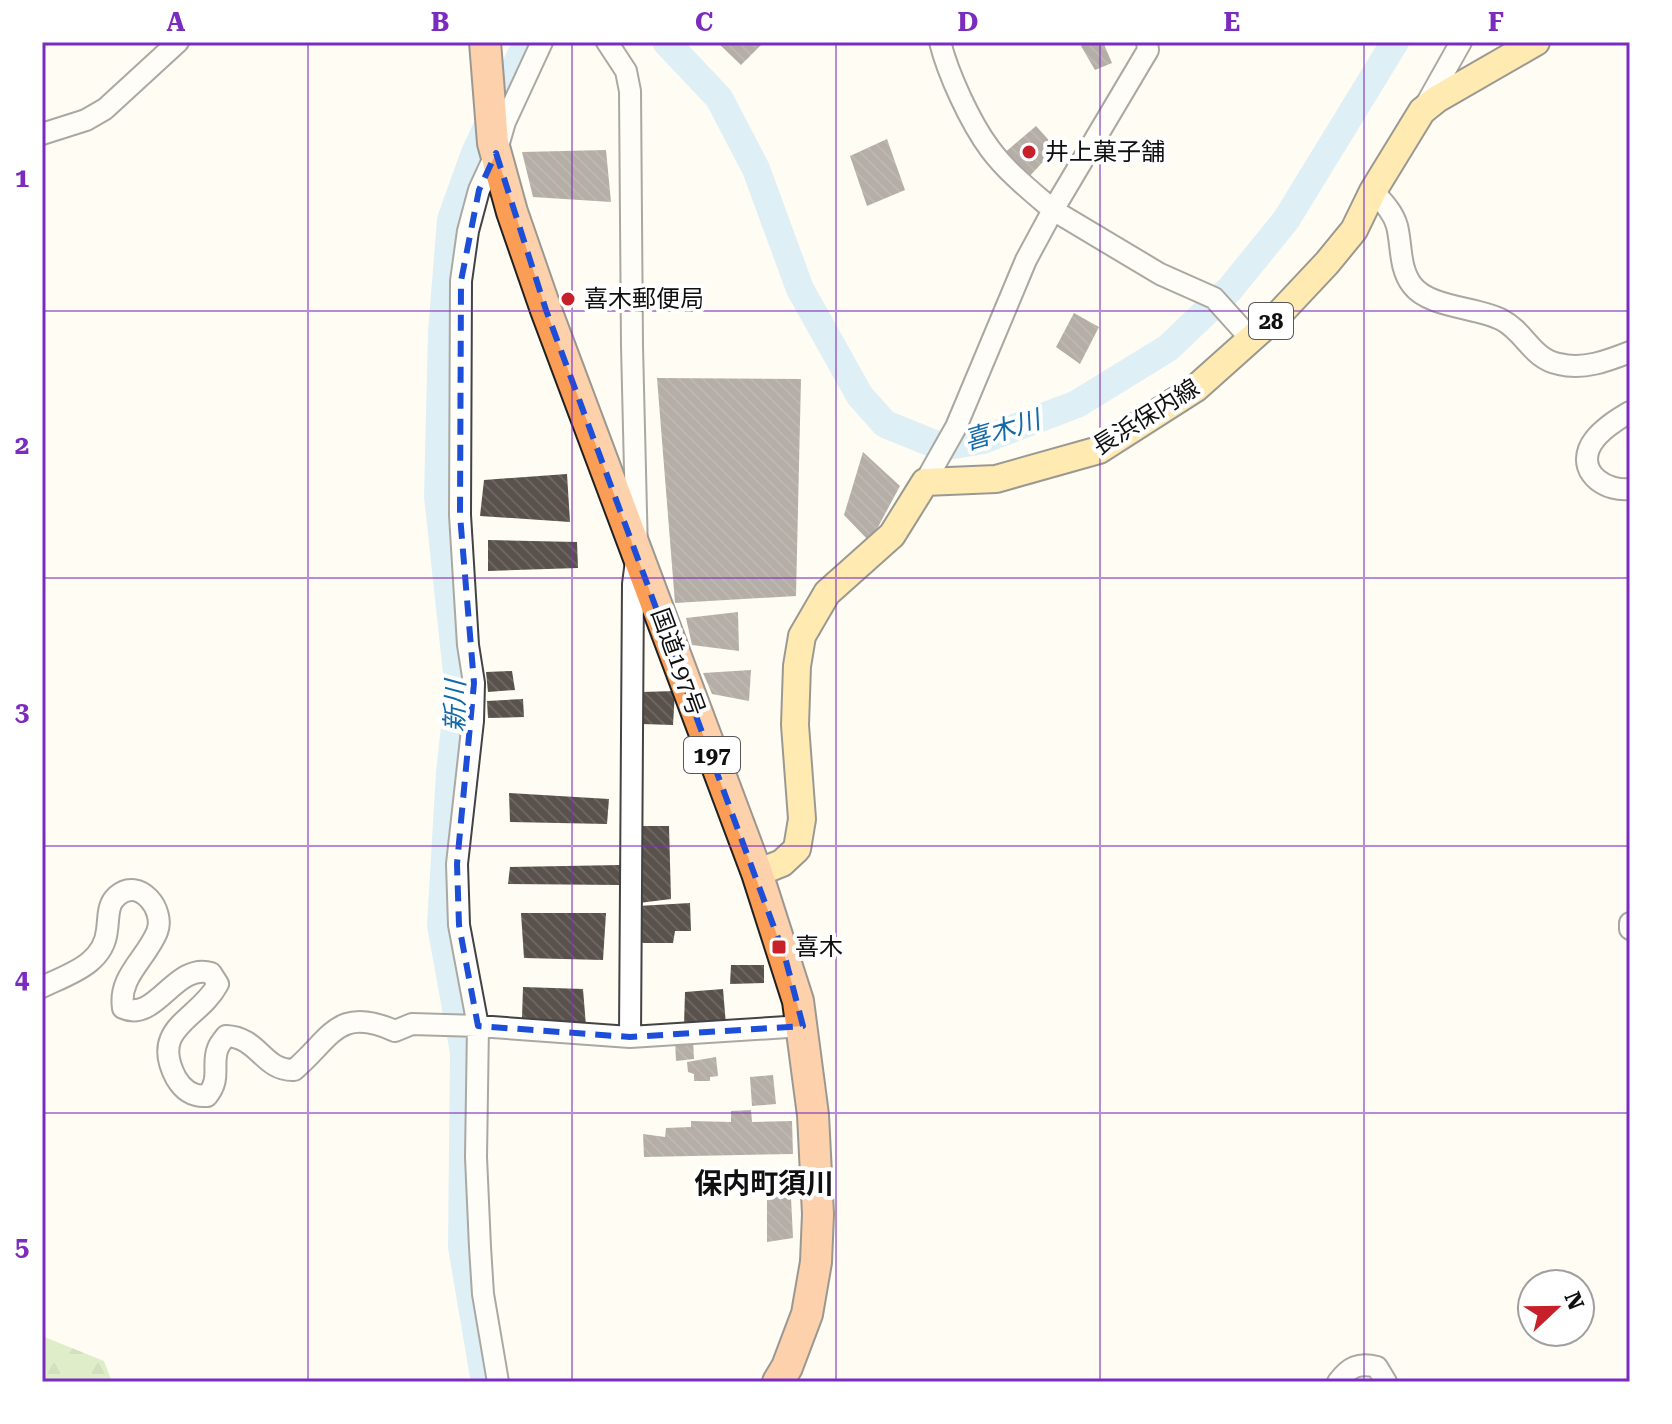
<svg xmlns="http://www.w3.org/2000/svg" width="1672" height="1424" font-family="'Roboto Serif','Noto Sans JP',serif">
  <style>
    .forest { fill: url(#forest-firs) }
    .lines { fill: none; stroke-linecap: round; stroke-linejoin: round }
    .river { stroke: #b5e1f9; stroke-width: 28 }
    .building { fill: url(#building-back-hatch) }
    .minor-casing { stroke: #434343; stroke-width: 24 }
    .major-casing { stroke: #212121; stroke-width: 30 }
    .highway-casing { stroke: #212121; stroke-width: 34 }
    .minor { stroke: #fff; stroke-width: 20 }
    .major { stroke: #fed564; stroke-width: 26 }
    .highway { stroke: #fb9d55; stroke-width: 30 }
    .marked { fill: none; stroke: #1d4ed8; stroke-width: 6; stroke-dasharray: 16 10; stroke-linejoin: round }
    .grid { fill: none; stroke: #7b2cbf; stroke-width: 2; stroke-opacity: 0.55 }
    .poi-dot { fill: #c8202b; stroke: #fff; stroke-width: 3 }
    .labels { text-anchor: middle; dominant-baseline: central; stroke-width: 8; stroke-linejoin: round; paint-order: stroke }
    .shield { fill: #fff; stroke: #585858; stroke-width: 2 }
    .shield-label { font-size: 22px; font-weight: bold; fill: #101010 }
    .poi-label { font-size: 24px; fill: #101010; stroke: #fff; text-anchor: start }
    .street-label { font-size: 24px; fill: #101010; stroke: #fff }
    .water-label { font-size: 26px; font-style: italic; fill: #126aa9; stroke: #fff }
    .quarter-label { font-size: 28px; font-weight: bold; fill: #101010; stroke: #fff }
    .neatline { fill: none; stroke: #7b2cbf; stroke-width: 3 }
    .grid-label { font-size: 26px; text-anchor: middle; font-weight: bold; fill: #7b2cbf }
  </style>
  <defs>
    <pattern id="forest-firs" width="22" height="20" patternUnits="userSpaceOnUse" patternTransform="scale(2)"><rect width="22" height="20" fill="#b9de98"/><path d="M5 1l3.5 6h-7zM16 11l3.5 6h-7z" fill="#9ebd82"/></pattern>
    <pattern id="building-back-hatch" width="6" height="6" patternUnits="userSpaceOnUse" patternTransform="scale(2)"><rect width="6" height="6" fill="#59514c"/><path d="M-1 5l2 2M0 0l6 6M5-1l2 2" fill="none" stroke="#6c6561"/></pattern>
  </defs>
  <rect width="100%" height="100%" fill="#fffcf3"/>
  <path class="forest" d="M42 1336 104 1361 112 1382H42Z"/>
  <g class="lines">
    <path class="river" d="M666 42 719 98 756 169 800 289 860 396 885 424 942 447 983 440 1077 404 1168 348 1230 289 1286 220 1395 42
      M485 1382 462 1247 464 1052 441 925 450 773 459 691 438 496 442 332 451 220 475 153 527 42"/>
  </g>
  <path class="building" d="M717 42H764L741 65Z
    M1084 42H1103L1112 63 1095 70 1081 46Z
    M1036 126 1056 148 1025 181 1002 155Z
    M887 139 905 190 867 206 850 156Z
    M606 150 611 202 533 197 522 152Z
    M1074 313 1099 327 1080 364 1056 347Z
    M657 378 801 379 796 596 675 603Z
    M863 452 900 486 870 542 844 515Z
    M567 474 570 522 480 516 484 480Z
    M488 540 577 542 578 568 488 571Z
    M738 612 739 651 692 645 686 618Z
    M751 670 749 701 712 694 703 673Z
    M512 671 515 690 488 692 486 672Z
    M675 691 673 725 642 724V692Z
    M523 699 524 717 488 718 487 701Z
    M509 793 609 799 607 824 510 822Z
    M641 826H669L671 899 639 903Z
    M620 865 621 885 508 884 510 867Z
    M690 903 691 931H675L673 943H641L638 906Z
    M521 913H606L603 960 524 958Z
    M731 965H764V983L730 984Z
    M523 987 583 989 586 1026 522 1018Z
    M723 989 726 1025H684L685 992Z
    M675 1039H693L694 1059 676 1061Z
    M716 1057 718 1076 710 1077V1081H694V1074L688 1072 687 1062Z
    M773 1075 776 1104 752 1106 750 1077Z
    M751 1110 752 1122 792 1121 793 1154 644 1157 643 1134 665 1137 666 1128 691 1127V1121L731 1122V1111Z
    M790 1177 793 1238 767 1242V1179Z"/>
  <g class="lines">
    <g class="minor-casing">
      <path id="minor" d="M607 42 626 71 630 91 632 346 637 553 633 584 630 1037
        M1147 42 1148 50 1053 210 1160 274 1214 298 1250 338
        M1424 108 1461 42
        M42 134 86 120 105 109 178 42
        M1373 191C1383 202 1393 212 1397 226 1402 246 1399 268 1412 285 1429 308 1478 307 1502 320 1525 332 1532 359 1559 364 1584 370 1607 361 1630 352
        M1630 412C1616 420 1595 433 1589 449 1579 475 1608 492 1630 489
        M925 482 956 427 1026 260 1053 210C1031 191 1007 172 990 149 970 122 948 74 940 42
        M1630 923V929
        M42 987C69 974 104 964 107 930 109 917 107 905 117 896 139 876 166 910 157 932 146 959 118 977 123 1008 156 1023 175 962 211 973L218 984C199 1020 149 1027 176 1078 183 1090 193 1097 207 1096 222 1078 211 1065 218 1048 220 1043 223 1040 226 1036 259 1037 263 1071 294 1070 331 1039 337 1005 395 1031L412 1024 478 1026 630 1037 803 1026
        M498 1382 483 1294 480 1247 476 1157 478 1026 459 925 457 864 473 721 474 683 468 645 460 515 461 281 468 231 479 190 496 153 505 122 542 42
        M1338 1382C1349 1367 1359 1362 1377 1367L1386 1382"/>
    </g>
    <g class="major-casing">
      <path id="major" d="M757 873 782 863 797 849 802 819 795 725 797 666 802 636 827 593 892 535 925 482 996 479 1099 450 1196 388 1280 313 1327 263 1354 230 1373 191 1422 111 1437 99 1536 42"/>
    </g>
    <g class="highway-casing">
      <path id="highway" d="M485 42 493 143 512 212 546 310 757 873 798 1001 813 1115 818 1214 816 1262 807 1314 787 1367 778 1382"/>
    </g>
    <use href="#minor" class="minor"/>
    <use href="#major" class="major"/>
    <use href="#highway" class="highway"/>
  </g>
  <path d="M0 0H1672V1424H0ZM496 153 546 310 785 957 803 1026 630 1037 478 1026 459 925 457 864 474 683 460 515 461 281 479 190Z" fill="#fffcf3" fill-opacity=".55" fill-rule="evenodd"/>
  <path class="marked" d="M496 153 546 310 785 957 803 1026 630 1037 478 1026 459 925 457 864 474 683 460 515 461 281 479 190Z"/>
  <path class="grid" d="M308 42V1382M572 42V1382M836 42V1382M1100 42V1382M1364 42V1382M42 311H1630M42 578H1630M42 846H1630M42 1113H1630"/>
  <g class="poi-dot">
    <circle cx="1029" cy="152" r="8"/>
    <circle cx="568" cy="299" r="8"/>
    <rect x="771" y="939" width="16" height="16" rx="4"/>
  </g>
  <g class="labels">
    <g class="shield">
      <rect x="1249" y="303" width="44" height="36" rx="6"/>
      <rect x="684" y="737" width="56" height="36" rx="6"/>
    </g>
    <g class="shield-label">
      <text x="1271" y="321">28</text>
      <text x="712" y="755">197</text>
    </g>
    <g class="poi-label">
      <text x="1045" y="152">井上菓子舗</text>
      <text x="584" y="299">喜木郵便局</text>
      <text x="795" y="947">喜木</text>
    </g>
    <g class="street-label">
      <text transform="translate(1146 417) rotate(-32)">長浜保内線</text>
      <text transform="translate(678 662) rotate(70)">国道197号</text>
    </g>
    <g class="water-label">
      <text transform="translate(1002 430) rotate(-17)">喜木川</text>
      <text transform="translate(455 706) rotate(-89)">新川</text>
    </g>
    <g class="quarter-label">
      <text x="764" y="1183">保内町須川</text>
    </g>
  </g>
  <rect width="1672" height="1424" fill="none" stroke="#ffffff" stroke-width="88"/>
  <g transform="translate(1556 1308) rotate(68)"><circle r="38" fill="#ffffff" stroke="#9f9f9f" stroke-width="2"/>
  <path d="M0-6L14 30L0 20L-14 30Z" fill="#c8202b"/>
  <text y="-12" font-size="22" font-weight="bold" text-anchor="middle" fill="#101010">N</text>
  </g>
  <rect x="44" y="44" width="1584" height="1336" class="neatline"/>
  <g class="grid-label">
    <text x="176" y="31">A</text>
    <text x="440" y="31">B</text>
    <text x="704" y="31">C</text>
    <text x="968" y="31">D</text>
    <text x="1232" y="31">E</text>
    <text x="1496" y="31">F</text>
    <text x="22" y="187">1</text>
    <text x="22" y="454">2</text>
    <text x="22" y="721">3</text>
    <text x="22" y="988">4</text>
    <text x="22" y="1256">5</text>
  </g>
</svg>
